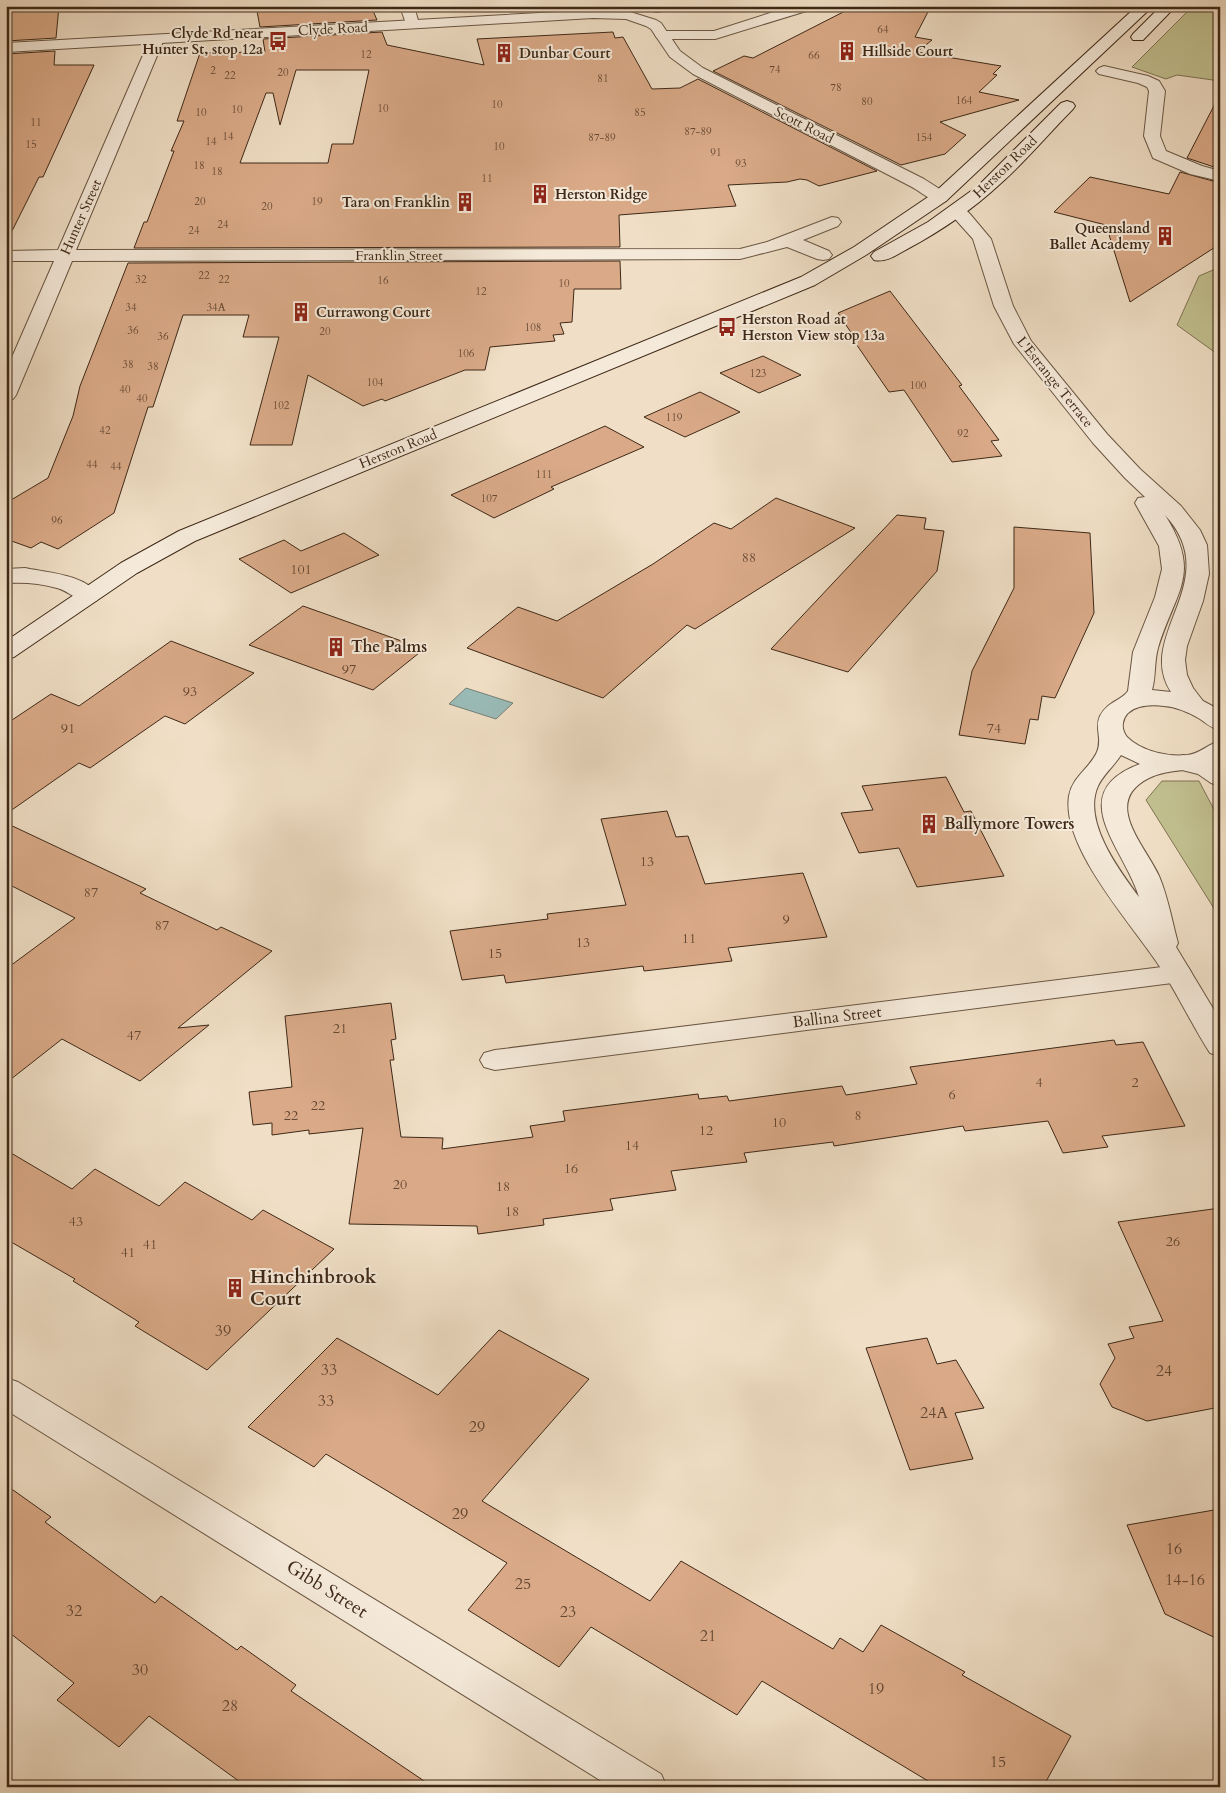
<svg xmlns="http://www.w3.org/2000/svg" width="1226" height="1793" font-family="Cardo,serif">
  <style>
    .green { fill: #c2c090; stroke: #807454 }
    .water { fill: #9abcb8; stroke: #758178 }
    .building { fill: #daaa88; stroke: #3e2817; fill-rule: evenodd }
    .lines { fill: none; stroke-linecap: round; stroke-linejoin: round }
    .minor-casing { stroke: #6a5643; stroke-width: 2 }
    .tertiary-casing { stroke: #6a5643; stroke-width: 2 }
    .secondary-casing { stroke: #3e2817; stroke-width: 2 }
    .minor { fill: #f5eada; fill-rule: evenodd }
    .tertiary { fill: #f5eada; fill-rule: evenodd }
    .secondary { fill: #f5eada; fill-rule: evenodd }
    .labels { text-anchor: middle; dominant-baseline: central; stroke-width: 4; stroke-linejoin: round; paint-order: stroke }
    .far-number-label { font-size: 11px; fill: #654833 }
    .far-street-label { font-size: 14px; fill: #3e2817; stroke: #f5eada }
    .far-poi-label { font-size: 14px; font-weight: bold; fill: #3e2817; stroke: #f5eada; text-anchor: start }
    .number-label { font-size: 14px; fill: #654833 }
    .poi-label { font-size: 16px; font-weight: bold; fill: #3e2817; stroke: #f5eada; text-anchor: start }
    .street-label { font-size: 16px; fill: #3e2817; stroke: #f5eada }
    .near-number-label { font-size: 16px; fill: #654833 }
    .near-poi-label { font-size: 19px; font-weight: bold; fill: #3e2817; stroke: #f5eada; text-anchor: start }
    .near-street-label { font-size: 19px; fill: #3e2817; stroke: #f5eada }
  </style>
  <rect width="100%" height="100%" fill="#f0dfc6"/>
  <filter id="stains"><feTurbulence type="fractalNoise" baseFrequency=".004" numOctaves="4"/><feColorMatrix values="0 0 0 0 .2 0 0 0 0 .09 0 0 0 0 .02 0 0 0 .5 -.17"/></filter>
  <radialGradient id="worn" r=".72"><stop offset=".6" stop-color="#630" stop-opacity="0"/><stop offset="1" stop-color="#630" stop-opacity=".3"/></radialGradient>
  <path class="green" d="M1193 6H1220V68L1218 72 1220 81 1177 75 1166 79 1132 67Z
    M1220 267V356L1177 325 1199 276Z
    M1162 781H1199L1220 821V918L1146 800Z"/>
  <path class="water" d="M466 688 513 703 496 719 449 704Z"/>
  <path class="building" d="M6 6H59L56 38 6 41Z
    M256 6H371L377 20 260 27Z
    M855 6H931L915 37 932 40 917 52 1001 66 993 74 997 75 979 92 1019 100 940 122 966 135 945 154 901 165 713 71 744 56 753 58Z
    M382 32 387 45 484 65 477 39 613 32 615 38 623 37 652 89 680 88 698 79 877 171 819 186 807 180 800 179 787 182 728 185 736 206 619 215 620 247 134 248 144 222H147L174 151H171L184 121H177L200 53 265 52 263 39ZM296 70H369L353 144H332L328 163H240L266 93H273L280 125Z
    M55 51 54 65H94L43 177H39L6 243V54Z
    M1220 94V169L1187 158Z
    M1180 172 1220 183V244L1130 302 1106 225 1054 212 1090 177 1169 194Z
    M620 261 621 289H574L572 322 560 323 564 334 553 335 555 341 490 347 485 370H465L385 401 382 399 363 406 308 375 292 445H250L279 337H243L249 315H183L153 407H148L114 513 58 549 41 542 31 548 6 539V503L48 478 73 416 80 386 128 263Z
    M890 291 962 385 959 386 999 440 991 441 1002 456 952 462 904 390 889 392 850 335 852 334 838 313Z
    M763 356 801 375 759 393 720 373Z
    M700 392 740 412 685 437 644 417Z
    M605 426 644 447 551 487 554 489 494 518 451 495Z
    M776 498 855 528 695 629 687 625 603 698 467 648 518 607 557 621 653 564 714 523 731 529Z
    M897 515 926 518 924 529 944 531 937 571 848 672 771 649Z
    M1014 527 1090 533 1094 613 1055 698 1042 696 1038 720 1030 719 1025 744 959 735 972 671 1014 588Z
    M344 533 379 555 291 593 239 559 284 540 301 551Z
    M303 606 424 649 373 690 249 645Z
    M171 641 254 673 185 724 165 716 90 768 79 763 6 814V724L51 694 79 706Z
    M946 777 964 812 971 811 1004 876 917 887 899 848 859 853 841 813 873 810 862 786Z
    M667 811 676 837 688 836 705 884 803 873 827 937 728 948 732 961 644 971 643 966 506 983 504 975 462 980 450 931 548 919 547 914 626 905 601 819Z
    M6 823 146 889 140 893 217 930 221 927 272 951 178 1028 209 1025 140 1081 62 1039 6 1083V969L75 918 6 883Z
    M391 1003 396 1039 391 1040 394 1060H390L401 1137 443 1138 442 1149 533 1137 530 1126 565 1121 563 1111 698 1094 699 1099 727 1096 729 1101 842 1086 846 1095 917 1084 910 1067 1114 1040 1116 1045 1143 1042 1185 1126 1102 1136 1108 1147 1063 1153 1048 1121 965 1131 963 1126 834 1146 833 1142 744 1153 747 1162 671 1171 676 1190 610 1199 613 1210 543 1219 544 1225 478 1234 477 1226 349 1224 363 1128 309 1134V1130L272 1135V1123L253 1125 249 1092 292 1087 285 1016Z
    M6 1150 72 1189 95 1169 159 1206 185 1182 252 1220 263 1210 334 1249 207 1370 135 1326 139 1322 73 1281 75 1279 6 1239Z
    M1220 1208V1407L1147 1421 1112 1407 1100 1384 1115 1358 1108 1344 1134 1338 1129 1327 1163 1321 1118 1222Z
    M499 1330 589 1379 482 1501 650 1601 681 1561 833 1649 840 1638 863 1652 881 1625 965 1672 962 1675 1071 1736 1043 1787H938L762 1681 737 1715 591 1627 559 1667 468 1610 507 1563 326 1454 314 1467 248 1427 337 1338 438 1395Z
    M927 1338 937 1364 956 1360 984 1408 955 1413 973 1459 910 1470 866 1348Z
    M6 1485 51 1517 45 1522 155 1603 161 1596 237 1650 241 1646 296 1685 291 1691 433 1787H247L149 1716 119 1747 57 1700 74 1683 6 1630Z
    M1220 1509V1640L1165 1614 1127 1525Z"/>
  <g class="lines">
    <g class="minor-casing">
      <path id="minor" d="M400 6H414L419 24 417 27H407Z
        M651 6H678L676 9 657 12 652 11 650 8Z
        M792 6H815L813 9 715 39H662L657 38 655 35 657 32 662 31H714Z
        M157 35 162 36 164 39 76 250 740 249 767 242 832 217 838 218 841 222 838 226 803 240 829 251 832 255 829 259 823 260 817 259 787 247 740 259 72 261 16 395 13 399 6 401V371L54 261H6V251L58 250 150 39 152 36Z
        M1104 66 1148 76 1159 81 1165 91 1160 136 1166 151 1202 166 1220 171V181L1190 174 1153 158 1144 136 1149 91 1147 87 1138 83 1099 74 1096 71 1099 68Z
        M25 568C49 573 84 574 100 596L96 601C79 605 72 592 57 588 40 583 24 582 6 583V569Z
        M1183 755 1220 766V786L1211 783 1198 774 1174 768 1170 763 1174 758Z
        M1178 965 1188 967 1192 974 1188 981 495 1070 484 1067 480 1060 484 1053 495 1050Z
        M6 1378 18 1382 661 1774 667 1787H611L6 1410Z"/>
    </g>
    <g class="tertiary-casing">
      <path id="tertiary" d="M593 10 627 11 656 20 661 23 680 51 703 68 924 179 946 193 949 197 946 201C933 204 923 193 912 187L693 74 670 57 651 29 646 26 626 19 593 18 6 52V43Z
        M957 206 963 207 970 214 991 239 1013 306 1031 341 1107 434 1140 469 1181 506 1200 530 1207 545 1209 574 1203 601 1187 646 1185 660 1187 675 1193 688 1203 701 1220 710V730C1211 728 1207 724 1200 719 1190 713 1177 707 1164 706 1150 704 1126 705 1123 723 1122 728 1124 733 1127 737 1142 752 1169 757 1188 755 1201 753 1208 744 1220 741V761C1197 773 1171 767 1149 778 1101 802 1145 845 1159 876 1168 897 1172 921 1178 943L1176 947 1220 1020V1056L1210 1053C1192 1025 1178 995 1160 967 1133 925 1061 848 1069 796 1072 777 1090 768 1097 752 1103 738 1094 728 1100 716 1107 702 1122 700 1128 691L1133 652 1155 597 1162 569 1159 546 1135 503 1138 498 1145 497 1125 478 1093 443 1014 344 994 306 973 239 948 211 951 207ZM1165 515C1226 581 1134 635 1171 692L1152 690C1156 677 1154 662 1158 648 1175 591 1203 575 1165 515ZM1121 755 1140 764C1062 793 1125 849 1139 897 1119 870 1082 821 1098 786 1103 775 1114 766 1121 755Z"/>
    </g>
    <g class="secondary-casing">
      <path id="secondary" d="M1137 6H1153L946 201 866 255 815 285 195 541 137 573 14 657 6 659V641L121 563 179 531 801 277 854 247 934 193Z
        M1161 6H1176L1143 40H1133L1131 37 1133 34Z
        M1067 101 1073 103 1075 106 1073 109C1048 134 1026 161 1000 184 973 209 941 231 909 248 898 254 886 263 874 260L871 256 874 252 928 222 978 186 1061 103Z"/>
    </g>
    <use href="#minor" class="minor"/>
    <use href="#tertiary" class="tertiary"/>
    <use href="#secondary" class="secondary"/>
  </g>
  <defs>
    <g id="bus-bare" transform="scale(1.5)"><path d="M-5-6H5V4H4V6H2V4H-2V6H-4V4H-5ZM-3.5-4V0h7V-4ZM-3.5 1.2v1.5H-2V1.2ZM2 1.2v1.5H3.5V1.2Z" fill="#8f2418" stroke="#f5eada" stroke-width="2.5" paint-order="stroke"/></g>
    <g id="building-bare" transform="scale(1.5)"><path d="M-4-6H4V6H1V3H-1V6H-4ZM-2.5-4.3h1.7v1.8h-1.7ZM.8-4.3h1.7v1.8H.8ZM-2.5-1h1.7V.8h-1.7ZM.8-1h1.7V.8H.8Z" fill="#8f2418" stroke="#f5eada" stroke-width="2.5" paint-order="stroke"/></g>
  </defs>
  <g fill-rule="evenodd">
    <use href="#bus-bare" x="278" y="41"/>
    <use href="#building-bare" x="847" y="51"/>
    <use href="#building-bare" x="504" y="53"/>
    <use href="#building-bare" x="540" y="194"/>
    <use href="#building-bare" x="465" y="202"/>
    <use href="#building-bare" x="1165" y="236"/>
    <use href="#building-bare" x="301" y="312"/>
    <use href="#bus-bare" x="727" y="327"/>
    <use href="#building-bare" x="336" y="647"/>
    <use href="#building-bare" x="929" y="824"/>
    <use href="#building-bare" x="235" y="1288"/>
  </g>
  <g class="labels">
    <g class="far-number-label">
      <text x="883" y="29">64</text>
      <text x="366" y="54">12</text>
      <text x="814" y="55">66</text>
      <text x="775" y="69">74</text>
      <text x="213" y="70">2</text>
      <text x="283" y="72">20</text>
      <text x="230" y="75">22</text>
      <text x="603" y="78">81</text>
      <text x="836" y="87">78</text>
      <text x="964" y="100">164</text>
      <text x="867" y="101">80</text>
      <text x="497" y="104">10</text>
      <text x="383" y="108">10</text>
      <text x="237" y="109">10</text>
      <text x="201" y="112">10</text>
      <text x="640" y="112">85</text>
      <text x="36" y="122">11</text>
      <text x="698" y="131">87-89</text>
      <text x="228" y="136">14</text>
      <text x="602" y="137">87-89</text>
      <text x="924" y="137">154</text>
      <text x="211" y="141">14</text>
      <text x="31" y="144">15</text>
      <text x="499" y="146">10</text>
      <text x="716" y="152">91</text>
      <text x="741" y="163">93</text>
      <text x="199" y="165">18</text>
      <text x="217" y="171">18</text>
      <text x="487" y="178">11</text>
      <text x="200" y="201">20</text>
      <text x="317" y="201">19</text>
      <text x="267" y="206">20</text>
      <text x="223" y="224">24</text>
      <text x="194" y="230">24</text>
      <text x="204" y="275">22</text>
      <text x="141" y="279">32</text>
      <text x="224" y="279">22</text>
      <text x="383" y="280">16</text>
      <text x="564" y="283">10</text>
      <text x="481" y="291">12</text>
      <text x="131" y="307">34</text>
      <text x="216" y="307">34A</text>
      <text x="533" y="327">108</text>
      <text x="133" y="330">36</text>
      <text x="325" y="331">20</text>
      <text x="163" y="336">36</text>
      <text x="466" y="353">106</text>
      <text x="128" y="364">38</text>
      <text x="153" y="366">38</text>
      <text x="758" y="373">123</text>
      <text x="375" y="382">104</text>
      <text x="918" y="385">100</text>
      <text x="125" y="389">40</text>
      <text x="142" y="398">40</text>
      <text x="281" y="405">102</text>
      <text x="674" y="417">119</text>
      <text x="105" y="430">42</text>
      <text x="963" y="433">92</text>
      <text x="92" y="464">44</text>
      <text x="116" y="466">44</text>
      <text x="544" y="474">111</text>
      <text x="489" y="498">107</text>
      <text x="57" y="520">96</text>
    </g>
    <g class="far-street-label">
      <text transform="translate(333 29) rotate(-3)">Clyde Road</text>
      <text transform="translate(804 125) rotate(27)">Scott Road</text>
      <text transform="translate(1005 167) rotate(-44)">Herston Road</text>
      <text transform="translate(81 217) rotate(-66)">Hunter Street</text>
      <text x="399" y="255">Franklin Street</text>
      <text transform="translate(1055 382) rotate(51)">L'Estrange Terrace</text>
      <text transform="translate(398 449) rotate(-22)">Herston Road</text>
    </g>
    <g class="far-poi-label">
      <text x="263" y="33" text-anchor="end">Clyde Rd near<tspan x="263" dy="16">Hunter St, stop 12a</tspan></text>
      <text x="862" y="51">Hillside Court</text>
      <text x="519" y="53">Dunbar Court</text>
      <text x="555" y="194">Herston Ridge</text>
      <text x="450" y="202" text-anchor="end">Tara on Franklin</text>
      <text x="1150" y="228" text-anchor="end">Queensland<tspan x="1150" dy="16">Ballet Academy</tspan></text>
      <text x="316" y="312">Currawong Court</text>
      <text x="742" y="319">Herston Road at<tspan x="742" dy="16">Herston View stop 13a</tspan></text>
    </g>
    <g class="number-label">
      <text x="749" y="557">88</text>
      <text x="301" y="569">101</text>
      <text x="349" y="669">97</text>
      <text x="190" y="691">93</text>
      <text x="68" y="728">91</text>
      <text x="994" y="728">74</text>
      <text x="647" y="861">13</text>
      <text x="91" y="892">87</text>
      <text x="786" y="919">9</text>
      <text x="162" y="925">87</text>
      <text x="689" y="938">11</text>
      <text x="583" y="942">13</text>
      <text x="495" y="953">15</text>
      <text x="340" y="1028">21</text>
      <text x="134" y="1035">47</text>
      <text x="1039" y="1082">4</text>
      <text x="1135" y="1082">2</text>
      <text x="952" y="1094">6</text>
      <text x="318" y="1105">22</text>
      <text x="291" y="1115">22</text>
      <text x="858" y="1115">8</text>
      <text x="779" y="1122">10</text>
      <text x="706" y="1130">12</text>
      <text x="632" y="1145">14</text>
      <text x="571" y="1168">16</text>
      <text x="400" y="1184">20</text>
      <text x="503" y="1186">18</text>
      <text x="512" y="1211">18</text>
      <text x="76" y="1221">43</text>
      <text x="1173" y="1241">26</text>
      <text x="150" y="1244">41</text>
      <text x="128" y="1252">41</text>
    </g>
    <g class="poi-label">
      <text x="351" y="647">The Palms</text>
      <text x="944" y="824">Ballymore Towers</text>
    </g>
    <g class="street-label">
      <text transform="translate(837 1017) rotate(-7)">Ballina Street</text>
    </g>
    <g class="near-number-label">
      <text x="223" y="1331">39</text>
      <text x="329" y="1370">33</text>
      <text x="1164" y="1371">24</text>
      <text x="326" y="1401">33</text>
      <text x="934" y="1413">24A</text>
      <text x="477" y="1427">29</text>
      <text x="460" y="1514">29</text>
      <text x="1174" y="1549">16</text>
      <text x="1185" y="1580">14-16</text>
      <text x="523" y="1584">25</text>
      <text x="74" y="1611">32</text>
      <text x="568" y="1612">23</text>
      <text x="708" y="1636">21</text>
      <text x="140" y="1670">30</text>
      <text x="876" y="1689">19</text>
      <text x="230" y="1706">28</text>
      <text x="998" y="1762">15</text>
    </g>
    <g class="near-poi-label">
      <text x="250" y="1277">Hinchinbrook<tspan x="250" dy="22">Court</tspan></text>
    </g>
    <g class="near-street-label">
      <text transform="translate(327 1589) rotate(32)">Gibb Street</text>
    </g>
  </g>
  <rect width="1226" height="1793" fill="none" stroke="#f0dfc6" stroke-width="25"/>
  <rect x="8" y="8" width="1211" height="1778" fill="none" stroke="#3e2817" stroke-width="2.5"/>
  <rect x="12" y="12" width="1201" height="1768" fill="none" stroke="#3e2817"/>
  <rect width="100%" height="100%" filter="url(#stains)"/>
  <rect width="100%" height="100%" fill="url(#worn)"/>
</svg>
